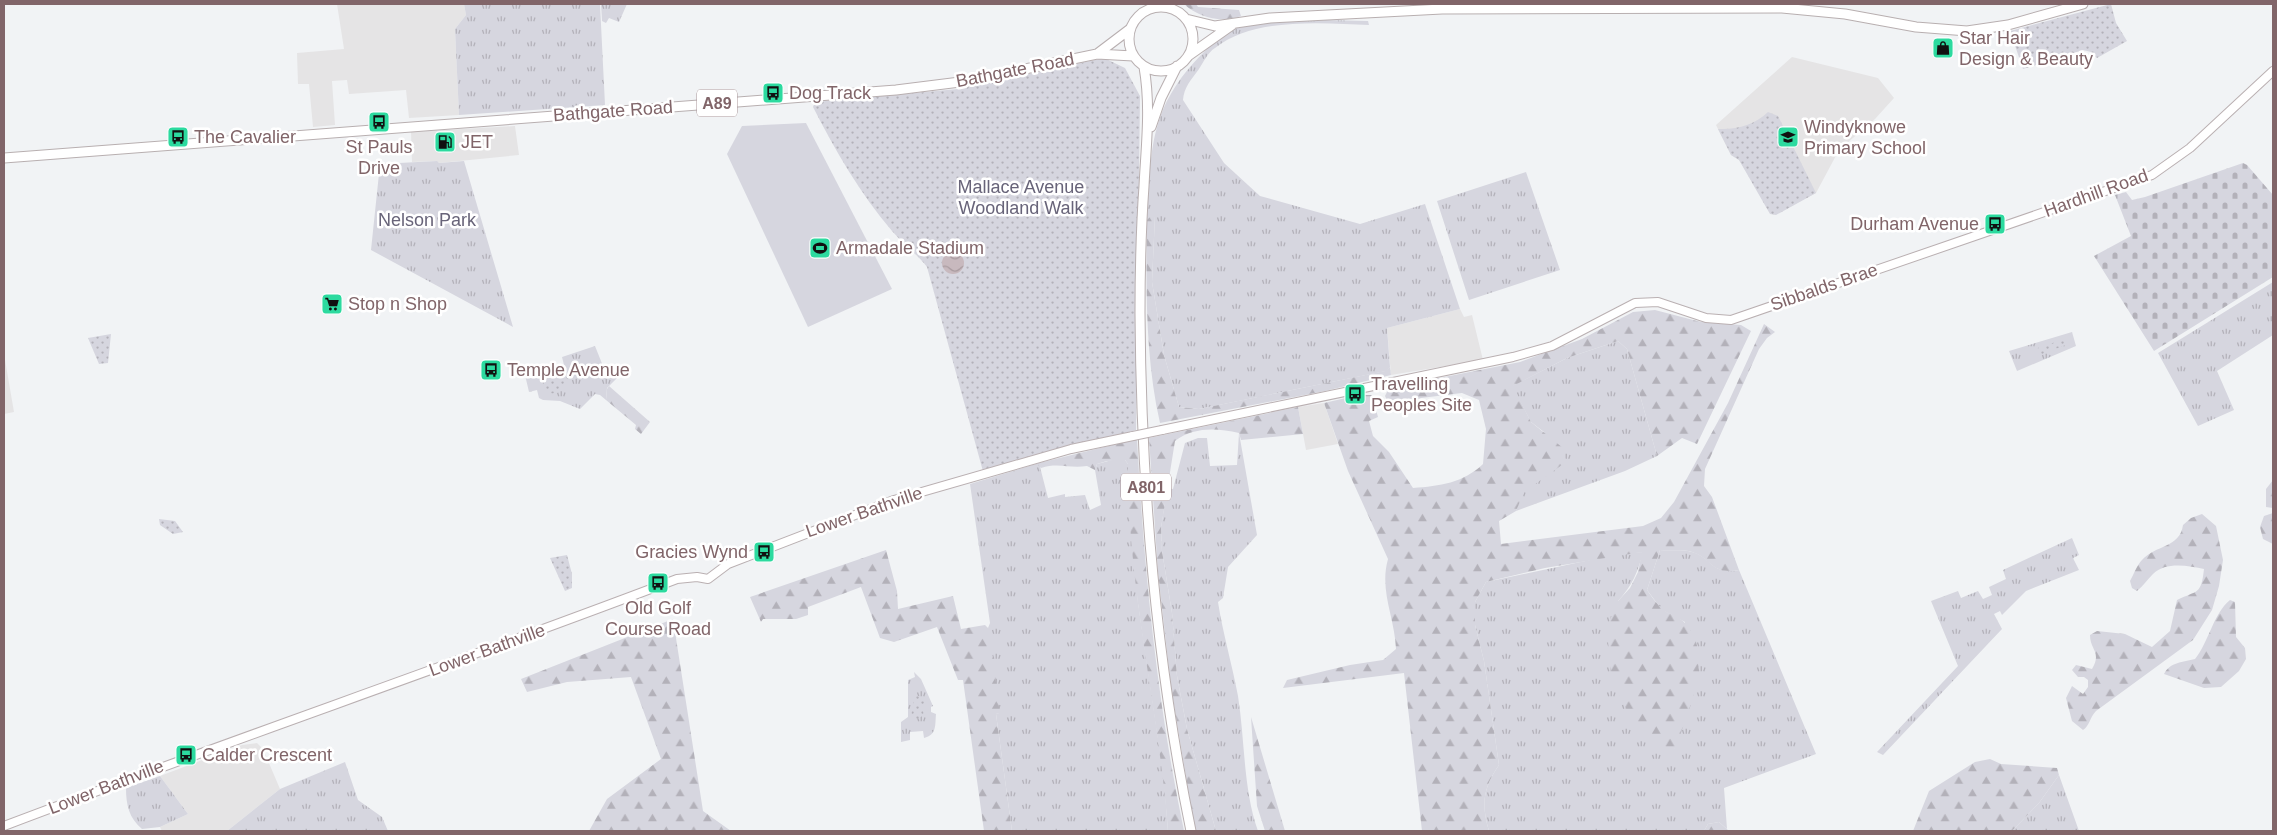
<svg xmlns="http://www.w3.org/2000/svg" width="2277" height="835" font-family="Arial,sans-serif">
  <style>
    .built { fill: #e5e4e5 }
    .grass { fill: url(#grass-tufts) }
    .forest { fill: url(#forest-firs) }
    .cemetery { fill: url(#cemetery-stones) }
    .park { fill: url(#park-dots) }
    .pitch { fill: #d6d6df }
    .water { fill: url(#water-waves) }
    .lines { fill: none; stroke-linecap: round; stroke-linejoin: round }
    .secondary-casing { stroke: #bab0b2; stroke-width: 10 }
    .primary-casing { stroke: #b8afb0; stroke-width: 11 }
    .secondary { stroke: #fff; stroke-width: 8 }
    .primary { stroke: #fff; stroke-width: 9 }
    .secondary-bridge-casing { stroke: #bab0b2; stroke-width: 10; stroke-linecap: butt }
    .secondary-bridge { stroke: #fff; stroke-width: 8 }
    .labels { text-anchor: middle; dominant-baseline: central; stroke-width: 5; stroke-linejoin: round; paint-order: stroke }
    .shield { fill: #fff; stroke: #a79396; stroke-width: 1 }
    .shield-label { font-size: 16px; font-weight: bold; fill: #816569 }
    .poi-label { font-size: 18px; fill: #816569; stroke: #fff; text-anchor: start }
    .street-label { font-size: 18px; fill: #816569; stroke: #fff }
    .park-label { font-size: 18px; fill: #686479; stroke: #fff }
  </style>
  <defs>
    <pattern id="grass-tufts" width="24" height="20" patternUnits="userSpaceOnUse" patternTransform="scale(1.25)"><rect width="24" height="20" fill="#d6d6df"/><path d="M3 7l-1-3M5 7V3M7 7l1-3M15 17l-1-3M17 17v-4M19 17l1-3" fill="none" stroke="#b3b1b9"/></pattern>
    <pattern id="forest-firs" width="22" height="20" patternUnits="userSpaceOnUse" patternTransform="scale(1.25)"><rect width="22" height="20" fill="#d6d6df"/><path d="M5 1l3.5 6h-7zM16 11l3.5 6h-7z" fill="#b3b1b9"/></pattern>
    <pattern id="cemetery-stones" width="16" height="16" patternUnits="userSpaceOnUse" patternTransform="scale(1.25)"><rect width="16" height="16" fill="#d6d6df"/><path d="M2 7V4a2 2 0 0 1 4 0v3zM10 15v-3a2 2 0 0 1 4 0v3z" fill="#b3b1b9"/></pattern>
    <pattern id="park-dots" width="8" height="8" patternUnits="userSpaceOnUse" patternTransform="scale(1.25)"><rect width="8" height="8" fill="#d6d6df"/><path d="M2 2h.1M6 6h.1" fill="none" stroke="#b3b1b9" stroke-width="1.8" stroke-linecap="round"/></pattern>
    <pattern id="water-waves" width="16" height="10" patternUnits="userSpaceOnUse" patternTransform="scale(1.25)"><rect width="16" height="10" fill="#c8b9be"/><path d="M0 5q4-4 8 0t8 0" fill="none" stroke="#a89a9e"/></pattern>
  </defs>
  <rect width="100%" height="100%" fill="#f1f3f5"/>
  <path class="built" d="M337 4H464L466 15 455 29 459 115 409 118 406 90 349 94 347 80 332 81 335 125 313 127 309 84H298L297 53 344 49Z
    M1792 57 1878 78 1894 98 1875 119 1839 150 1816 193 1773 215 1739 160 1731 155 1716 125Z
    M515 126 519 155 439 163 436 161 412 162 411 132Z
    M1460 309 1464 317 1472 315 1483 360 1391 375 1387 328Z
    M4 354 14 412 4 414Z
    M1324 403 1338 444 1306 450 1298 407Z
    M257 743 263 749 280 789 227 831H162L160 827 188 814 160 776 242 745Z"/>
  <path class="grass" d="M464 4H600L605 105 459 115 455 29 466 15Z
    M601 4H627L619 22 609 18 606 23 602 21Z
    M1326 20 1368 21 1369 25C1322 23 1254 17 1215 48 1208 52 1203 63 1199 69 1191 80 1184 87 1183 100L1224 163 1260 196 1360 224 1425 204 1460 309 1387 328 1390 367 1386 371 1199 409 1179 407 1164 355 1152 282 1155 216 1147 220C1151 149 1149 107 1203 53 1212 43 1222 31 1236 28 1264 20 1297 22 1326 20Z
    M437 161 439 163 464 161 513 327 371 250 380 164Z
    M1526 172 1560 270 1469 300 1437 201Z
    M2273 282V335L2217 371 2234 410 2198 426 2158 353Z
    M2072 332 2076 346 2017 371 2009 351Z
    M1618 341 1627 349 1657 456 1625 471 1516 511 1544 432 1531 422 1512 386 1567 358Z
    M595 346 605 371 617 372V378L607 388 606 400 600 395 595 394 580 409 560 401 543 400 539 398 537 390 529 392 525 375 564 365 562 357Z
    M1239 433 1257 535 1228 567 1223 598 1218 602C1223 634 1232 664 1238 696 1245 740 1243 789 1258 831H1216L1187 729 1177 676 1172 613 1162 551 1161 528 1167 488 1173 489 1185 443 1198 438H1207L1210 466 1237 465Z
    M1112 460H1125L1128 464 1138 603 1164 779 1168 831H1012L996 714 999 713 988 628 990 623 970 484 1039 463 1048 498 1065 494V497L1085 495 1090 510 1101 505 1095 470 1097 464Z
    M2072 538 2079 555 2073 558 2079 570 2026 591 2002 615 2000 611 1994 614 2002 629 1883 755 1877 752 1958 666 1931 601 1958 591 1961 598 1978 591 1983 599 1992 595 1989 587 2006 579 2003 570Z
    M1660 550C1670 551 1682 549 1692 552 1713 558 1710 575 1739 570L1816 754 1724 788 1727 829 1719 822 1708 824 1704 831H1489C1481 804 1483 788 1499 765L1484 661 1475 625V602L1486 582 1623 553 1643 552C1638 572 1632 586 1618 601L1675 749 1681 730 1685 622 1662 610 1647 590Z
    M914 672 921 679 933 706 931 707V712L936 714C935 725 937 735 924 738L923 731 910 732V740L901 742V722L908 717V680L915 677Z
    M345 762 358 800 382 817 388 831H227L280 789Z
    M2059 775 2079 831H2012L2039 803Z
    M160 776 188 814 160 827 142 829C129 818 126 805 126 788Z"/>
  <path class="forest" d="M1184 4H1196L1198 7 1239 10 1241 16C1222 23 1199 18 1184 4Z
    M1151 216H1155L1152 282 1164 355 1179 407 1199 409 1385 371 1390 367 1391 375 1325 391 1160 423C1145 357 1146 287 1147 220Z
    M1655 310 1701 322 1741 325 1751 331 1697 444 1682 438 1657 456 1627 349 1618 341 1567 358 1513 386 1531 422 1563 448 1566 462 1524 492 1516 511 1499 521 1501 544 1643 526 1661 518 1674 502 1728 403 1764 324 1775 332 1767 338 1759 349 1705 469 1704 486 1712 497 1739 570C1710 575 1713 559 1692 552 1683 549 1670 551 1660 550L1647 590C1652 597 1658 606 1665 611 1671 615 1680 617 1685 623 1716 656 1686 713 1676 749L1655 745 1634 722 1621 699 1610 666 1607 627 1618 601 1630 588 1638 572 1642 552 1545 568 1486 582 1475 602V625L1484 661 1499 765C1483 788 1481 804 1489 831H1422L1404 673 1283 688 1287 680 1350 665 1383 660 1396 649C1395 618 1379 591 1388 559L1348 471 1324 403 1359 395H1372L1378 417 1369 421 1373 436 1389 452 1413 488C1440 486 1463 483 1483 464L1486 429 1479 400 1462 393 1421 398 1391 409 1385 396 1389 388 1520 362 1582 339 1633 312Z
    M609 386 650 422 641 434 635 429 636 425 606 400 607 389Z
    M1298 407 1303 434 1241 440 1239 433C1216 428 1194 427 1175 441L1161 528 1162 551 1172 613 1177 676 1187 729 1216 831H1195L1171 687 1158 572 1149 438Z
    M1137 439C1144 570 1157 703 1184 831H1168C1159 709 1127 587 1128 464L1125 460 1107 461 1097 464 1095 470 1087 466C1069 469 1059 462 1041 468L1038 465 1039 463Z
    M2273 480V508L2266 507V489Z
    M2273 513V544L2263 539 2260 527 2264 516Z
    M2202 514 2216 526 2223 560 2219 586 2212 610 2193 640 2096 711C2090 717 2089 727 2083 730L2072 721 2066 698 2072 686 2083 694 2088 687V680L2084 677H2078L2072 670 2076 665 2092 669C2102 652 2090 650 2090 635L2097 631 2125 634 2152 647 2170 631 2177 600C2198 590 2201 595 2204 569 2189 566 2166 561 2153 574 2148 579 2143 586 2137 591L2132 588 2130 581C2134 574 2137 565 2142 560 2155 545 2180 548 2183 525L2191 518Z
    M886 550 897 591 898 609 953 596 961 629 985 625 989 629 1000 713 996 714 1012 831H984L963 680H958L937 627 894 642 880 638 861 587 808 607V615L796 619H763L761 622 750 597Z
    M2230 600 2235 602 2236 637 2245 648 2246 659 2239 671 2221 687 2204 688 2164 674C2170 662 2183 662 2195 659 2209 642 2213 614 2230 600Z
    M673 619 703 811 731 831H589L607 799 661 759 631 677 567 682 527 692 521 679Z
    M1251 717 1285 831H1265L1257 806Z
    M1990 759 2001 764 2057 768 2059 775 2039 803 2012 831H1913L1929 791 1975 762Z
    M1719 822 1729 831H1704L1708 824Z"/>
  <path class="cemetery" d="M2243 163 2247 165 2273 195V277L2154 351 2094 256 2131 236 2115 195 2126 192 2132 200 2145 197Z"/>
  <path class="park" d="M2111 4 2116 23 2127 41 2097 58 2091 52 2083 50 2023 69 2010 31Z
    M1104 58 1125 68 1140 96 1136 430 984 475 927 267C917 254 903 244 892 231 861 195 835 150 813 107L815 102 958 89Z
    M1768 112 1778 116 1816 193 1776 215 1770 214 1739 160 1731 155 1718 129C1737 130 1754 125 1768 112Z
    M111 334 108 363 99 364 88 338Z
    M2066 339 2068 344 2040 355 2035 353 2039 347Z
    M562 373 569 375 570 381 563 385 562 390 557 393 545 394 543 379 548 375 552 376 558 381Z
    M159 519 175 521 183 532 173 534 160 525Z
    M567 555 572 574V588L565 591 550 558Z
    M915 695 926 699 922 708 924 715 915 720 911 716Z"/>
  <path class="pitch" d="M806 123 892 289 808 327 727 154 742 126Z"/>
  <path class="water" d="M942 263a11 11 0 1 1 22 0a11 11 0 1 1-22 0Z"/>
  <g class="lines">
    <g class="secondary-casing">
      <path id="secondary" d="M1162 430 1513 357 1552 346 1635 303 1658 302 1706 318 1731 320 2152 175 2190 148 2273 71
        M4 826C228 741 454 664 677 579L697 577 708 579 728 564 894 500 1071 449 1133 436"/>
    </g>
    <g class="primary-casing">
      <path id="primary" d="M1129 39a32 32 0 1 1 64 0a32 32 0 1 1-64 0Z
        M1186 19 1215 26 1270 18 1442 9 1782 8 1845 14 1916 27 1967 31 2008 25 2083 4
        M1097 54 1130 29
        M1188 56 1232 25
        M1144 67C1151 107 1146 146 1144 186 1141 228 1140 271 1140 313 1141 487 1156 661 1191 831
        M1151 127 1161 98 1177 66
        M4 158 896 90 968 81 1097 54 1133 56"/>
    </g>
    <use href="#secondary" class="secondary"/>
    <use href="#primary" class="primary"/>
    <g class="secondary-bridge-casing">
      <path id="secondary-bridge" d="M1133 436 1162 430"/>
    </g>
    <use href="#secondary-bridge" class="secondary-bridge"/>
  </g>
  <defs>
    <g id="shop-square" transform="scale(1.125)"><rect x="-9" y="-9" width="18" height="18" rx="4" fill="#2cda9f" stroke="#fff"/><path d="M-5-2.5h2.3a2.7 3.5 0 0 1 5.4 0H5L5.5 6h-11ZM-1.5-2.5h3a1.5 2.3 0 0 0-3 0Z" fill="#111"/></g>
    <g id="bus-square" transform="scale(1.125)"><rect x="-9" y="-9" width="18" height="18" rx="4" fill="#2cda9f" stroke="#fff"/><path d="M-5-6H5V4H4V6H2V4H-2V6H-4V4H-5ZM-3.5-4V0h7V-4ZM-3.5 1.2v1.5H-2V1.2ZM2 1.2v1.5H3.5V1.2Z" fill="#111"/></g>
    <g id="school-square" transform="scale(1.125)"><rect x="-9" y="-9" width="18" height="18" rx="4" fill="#2cda9f" stroke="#fff"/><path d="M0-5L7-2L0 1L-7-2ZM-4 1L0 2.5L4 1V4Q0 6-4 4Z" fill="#111"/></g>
    <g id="fuel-square" transform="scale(1.125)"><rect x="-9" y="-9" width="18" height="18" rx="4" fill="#2cda9f" stroke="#fff"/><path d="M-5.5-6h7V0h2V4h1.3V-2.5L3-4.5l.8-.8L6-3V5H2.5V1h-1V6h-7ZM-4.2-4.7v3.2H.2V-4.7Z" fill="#111"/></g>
    <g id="stadium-square" transform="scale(1.125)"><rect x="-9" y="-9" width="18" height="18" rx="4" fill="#2cda9f" stroke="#fff"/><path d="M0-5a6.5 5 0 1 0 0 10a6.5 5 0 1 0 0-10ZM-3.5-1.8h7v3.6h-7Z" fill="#111"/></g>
    <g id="supermarket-square" transform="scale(1.125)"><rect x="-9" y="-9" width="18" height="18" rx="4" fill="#2cda9f" stroke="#fff"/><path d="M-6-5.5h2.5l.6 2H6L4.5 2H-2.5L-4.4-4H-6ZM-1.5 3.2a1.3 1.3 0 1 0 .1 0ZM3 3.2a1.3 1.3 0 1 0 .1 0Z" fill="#111"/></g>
  </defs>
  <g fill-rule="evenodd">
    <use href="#shop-square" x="1943" y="48"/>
    <use href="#bus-square" x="773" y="93"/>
    <use href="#bus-square" x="379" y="122"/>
    <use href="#bus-square" x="178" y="137"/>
    <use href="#school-square" x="1788" y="137"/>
    <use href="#fuel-square" x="445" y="142"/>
    <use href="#bus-square" x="1995" y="224"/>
    <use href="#stadium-square" x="820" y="248"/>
    <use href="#supermarket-square" x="332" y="304"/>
    <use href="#bus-square" x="491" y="370"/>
    <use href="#bus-square" x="1355" y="394"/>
    <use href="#bus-square" x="764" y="552"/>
    <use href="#bus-square" x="658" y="583"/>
    <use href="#bus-square" x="186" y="755"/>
  </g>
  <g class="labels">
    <g class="shield">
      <rect x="697" y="89.5" width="40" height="27" rx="4"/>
      <rect x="1121" y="473.5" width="50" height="27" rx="4"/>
    </g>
    <g class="shield-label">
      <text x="717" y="103">A89</text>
      <text x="1146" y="487">A801</text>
    </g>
    <g class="poi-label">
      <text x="1959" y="38">Star Hair<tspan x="1959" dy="21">Design &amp; Beauty</tspan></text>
      <text x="789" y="93">Dog Track</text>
      <text x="1804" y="127">Windyknowe<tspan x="1804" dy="21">Primary School</tspan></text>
      <text x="194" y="137">The Cavalier</text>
      <text x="461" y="142">JET</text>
      <text x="379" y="147" text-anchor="middle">St Pauls<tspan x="379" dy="21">Drive</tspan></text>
      <text x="1979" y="224" text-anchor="end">Durham Avenue</text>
      <text x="836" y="248">Armadale Stadium</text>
      <text x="348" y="304">Stop n Shop</text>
      <text x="507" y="370">Temple Avenue</text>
      <text x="1371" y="384">Travelling<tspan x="1371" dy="21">Peoples Site</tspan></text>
      <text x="748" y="552" text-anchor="end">Gracies Wynd</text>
      <text x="658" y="608" text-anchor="middle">Old Golf<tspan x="658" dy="21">Course Road</tspan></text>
      <text x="202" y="755">Calder Crescent</text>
    </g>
    <g class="street-label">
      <text transform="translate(1015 70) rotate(-11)">Bathgate Road</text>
      <text transform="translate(613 111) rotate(-4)">Bathgate Road</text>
      <text transform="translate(2096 193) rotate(-20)">Hardhill Road</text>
      <text transform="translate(1824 287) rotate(-19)">Sibbalds Brae</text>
      <text transform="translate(864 512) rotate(-19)">Lower Bathville</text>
      <text transform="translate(487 650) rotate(-20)">Lower Bathville</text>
      <text transform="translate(106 787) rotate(-21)">Lower Bathville</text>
    </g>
    <g class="park-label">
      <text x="1021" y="187">Mallace Avenue<tspan x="1021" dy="21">Woodland Walk</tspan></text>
      <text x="427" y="220">Nelson Park</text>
    </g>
  </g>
  <rect width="2277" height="835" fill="none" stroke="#816569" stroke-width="10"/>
</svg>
